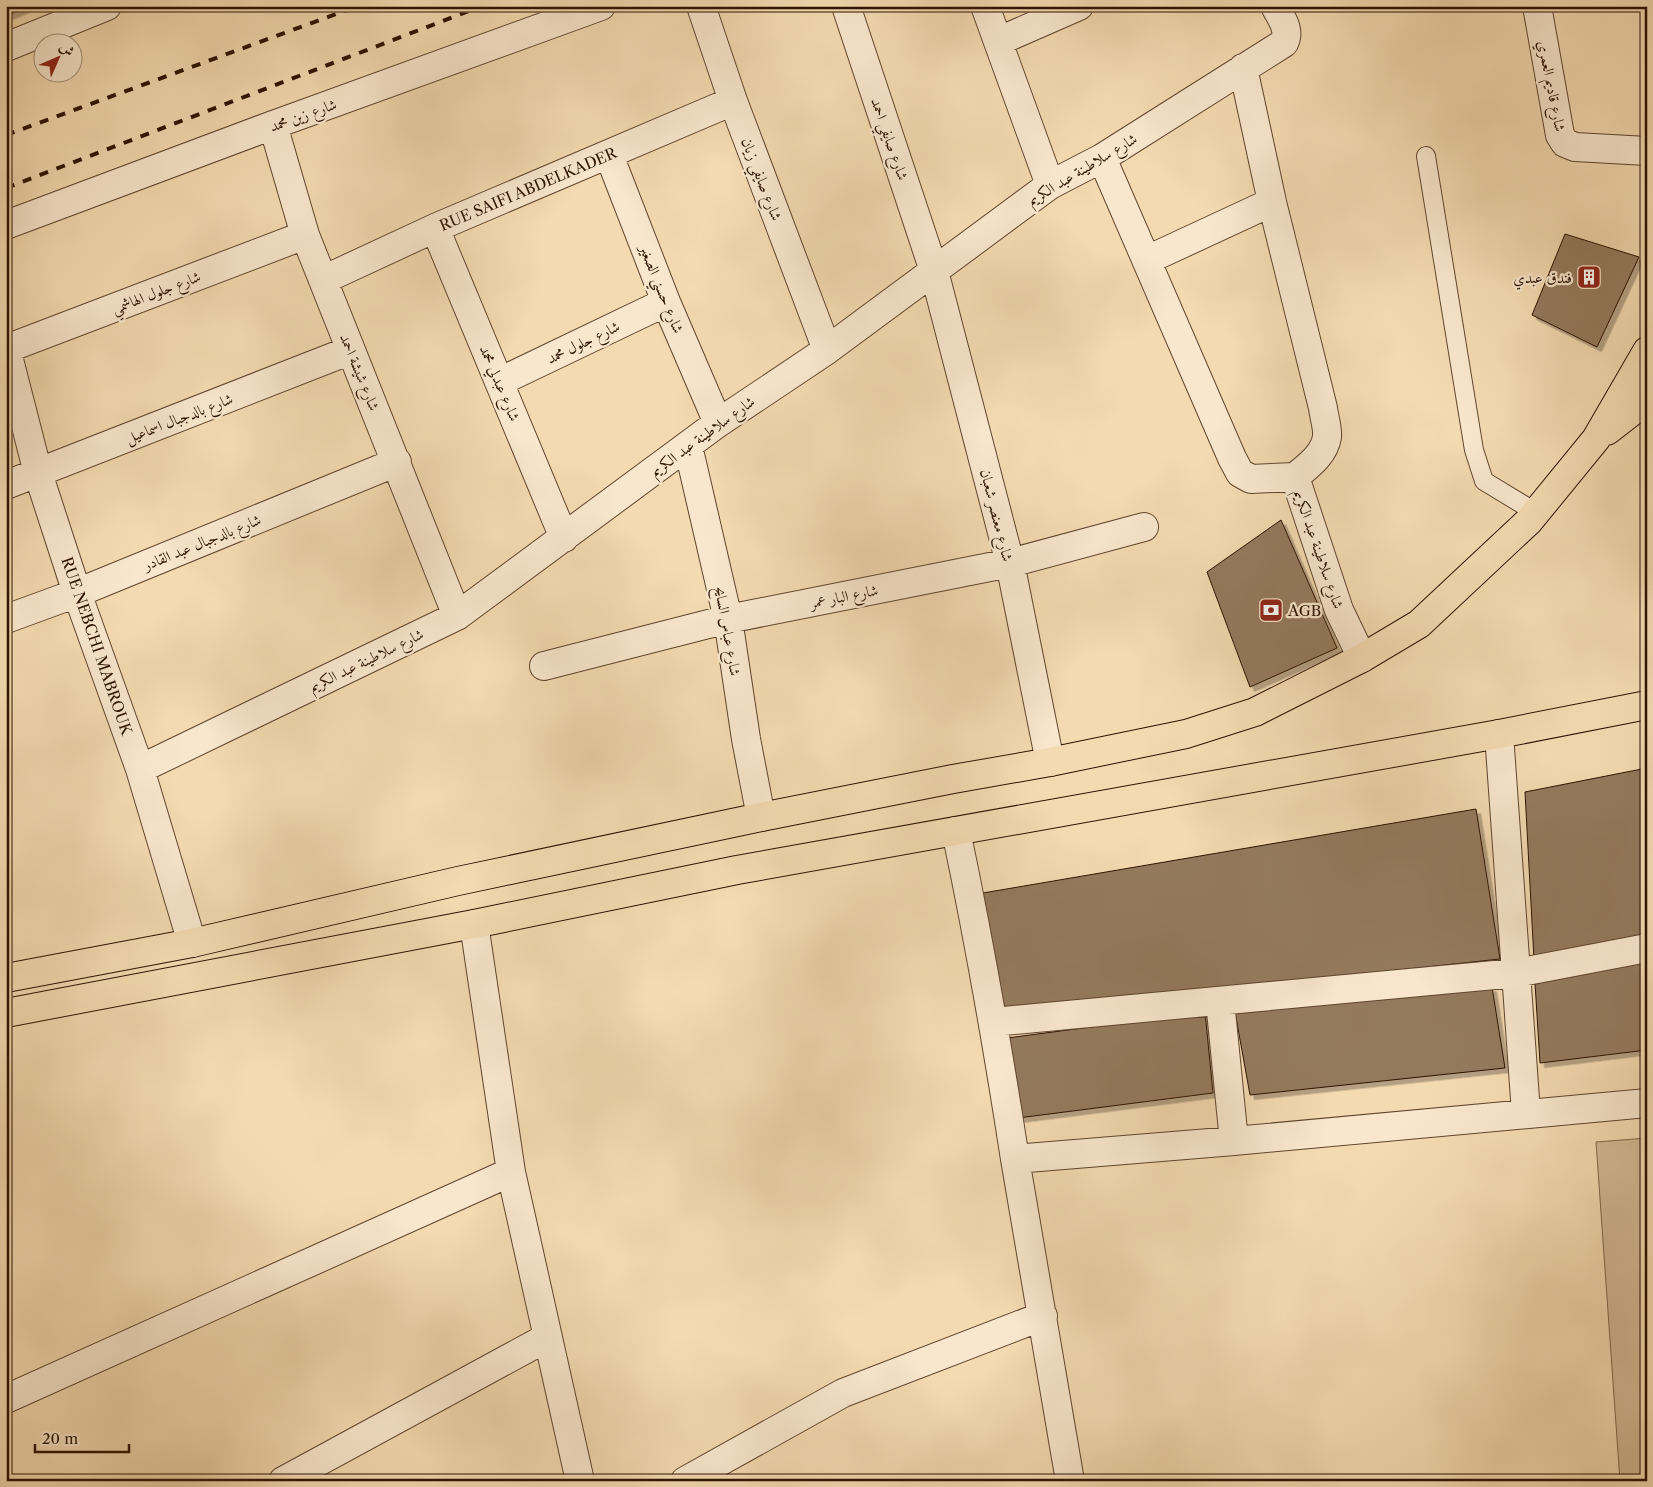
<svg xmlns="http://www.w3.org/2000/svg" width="1653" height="1487" font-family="'Libre Caslon Text',Amiri,serif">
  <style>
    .green { fill: #d2b893; stroke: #80664a }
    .building { fill: #947a5d; stroke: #2d1302; filter: url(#shadow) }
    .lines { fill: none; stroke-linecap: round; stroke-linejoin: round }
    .service-casing { stroke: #5f452e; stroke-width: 20 }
    .minor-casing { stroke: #5f452e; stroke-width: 30 }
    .primary-casing { stroke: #2d1302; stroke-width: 30 }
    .service { stroke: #f8e7cc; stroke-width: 18 }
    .minor { stroke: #f8e7cc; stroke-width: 28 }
    .primary { stroke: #f4dab1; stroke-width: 28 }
    .rail { stroke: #2d1302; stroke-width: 4; stroke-dasharray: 9 9; stroke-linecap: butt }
    .labels { text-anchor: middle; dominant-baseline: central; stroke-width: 4.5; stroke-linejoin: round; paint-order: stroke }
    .street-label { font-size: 15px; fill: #2d1302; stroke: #f8e7cc }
    .poi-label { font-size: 15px; fill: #2d1302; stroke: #f8e7cc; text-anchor: end }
  </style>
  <defs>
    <filter id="shadow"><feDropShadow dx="4.5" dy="4.5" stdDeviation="0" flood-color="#0004"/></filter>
  </defs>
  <rect width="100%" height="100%" fill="#f4dab1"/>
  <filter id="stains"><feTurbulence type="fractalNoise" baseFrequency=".004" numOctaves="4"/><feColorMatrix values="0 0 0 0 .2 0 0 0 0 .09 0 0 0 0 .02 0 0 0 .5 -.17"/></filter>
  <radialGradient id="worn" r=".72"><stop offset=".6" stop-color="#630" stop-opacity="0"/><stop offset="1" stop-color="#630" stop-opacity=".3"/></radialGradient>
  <path class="green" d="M1647 1138V1481H1620L1596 1142Z"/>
  <path class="building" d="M6 6H30L6 16Z
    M1565 234 1639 257 1597 347 1532 315Z
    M1281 520 1337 648 1250 687 1207 572Z
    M1647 768V936L1534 960 1525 792Z
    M1476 809 1500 959 1004 1013 983 893Z
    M1642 961 1647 984V1050L1540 1063 1535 983Z
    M1492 987 1505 1068 1250 1095 1235 1012Z
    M1205 1012 1213 1093 1018 1118 1007 1038Z"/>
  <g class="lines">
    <g class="service-casing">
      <path id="service" d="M1426 156 1474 450 1484 481 1535 512"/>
    </g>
    <g class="minor-casing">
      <path id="minor" d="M701 6 733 101 827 350
        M846 6 934 271 1010 563 1050 762
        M985 6 1050 185
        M1537 6 1560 135 1565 143 1575 147 1647 151
        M999 41 1079 6
        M6 47 107 6
        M1243 68 1272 202 1323 408C1324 417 1328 428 1327 437 1324 455 1308 466 1295 477L1339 610 1362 658
        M273 125 305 235 457 616
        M609 155 666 302 718 423
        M1102 158 1232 458 1240 473 1251 479 1295 477
        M6 225 273 125 601 6
        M435 228 564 538
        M1147 260 1272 202
        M323 280 435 228 733 101
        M6 348 38 473 77 593 140 769 192 943
        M6 349 305 235
        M499 382 666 302
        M688 446 728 619 746 739 761 817
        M6 485 351 350
        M6 619 77 593 397 462
        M544 666 728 619 1010 563 1144 527
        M1499 734 1526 1113
        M140 769 457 616 718 423 827 350 1050 185 1102 158 1284 43C1291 30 1281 18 1275 6
        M956 831C979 940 998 1049 1015 1159
        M474 924 511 1172 580 1481
        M1220 1001 1234 1141
        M993 1022 1516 973 1647 948
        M6 1399 511 1172
        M283 1481 548 1337
        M685 1481 843 1393 1043 1316
        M1070 1481 1015 1159 1234 1141 1647 1103"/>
    </g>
    <g class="primary-casing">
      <path id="primary" d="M1607 431 1647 400
        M6 978 192 943 458 881 761 817 953 779 1050 762 1186 734 1255 712 1362 658 1419 624 1529 521 1596 439 1647 351
        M6 1013 474 924 737 870 1499 734 1647 705"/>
    </g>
    <use href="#service" class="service"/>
    <use href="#minor" class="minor"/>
    <use href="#primary" class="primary"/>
    <path class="rail" d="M6 135 358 6
      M6 188 482 6"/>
  </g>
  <defs>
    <g id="building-square" transform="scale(1.25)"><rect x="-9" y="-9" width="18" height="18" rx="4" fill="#8f2418" stroke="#f8e7cc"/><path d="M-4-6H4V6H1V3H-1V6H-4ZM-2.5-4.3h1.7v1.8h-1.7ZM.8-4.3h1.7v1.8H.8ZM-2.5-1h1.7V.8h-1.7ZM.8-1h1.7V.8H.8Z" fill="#fff"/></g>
    <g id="bank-square" transform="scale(1.25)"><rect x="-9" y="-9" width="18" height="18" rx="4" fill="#8f2418" stroke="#f8e7cc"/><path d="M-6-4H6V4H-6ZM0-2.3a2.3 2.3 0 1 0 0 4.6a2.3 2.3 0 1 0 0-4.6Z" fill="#fff"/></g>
  </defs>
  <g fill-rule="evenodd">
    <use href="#building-square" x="1589" y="277"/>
    <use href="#bank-square" x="1271" y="610"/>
  </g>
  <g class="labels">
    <g class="street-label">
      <text transform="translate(1552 86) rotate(79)">شارع قاديم العمري</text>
      <text transform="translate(303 115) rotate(-20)">شارع زين محمد</text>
      <text transform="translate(890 139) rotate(71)">شارع صايفي احمد</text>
      <text transform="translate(1082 169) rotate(-31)">شارع سلاطينة عبد الكريم</text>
      <text transform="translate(762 179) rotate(69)">شارع صايفي زيان</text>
      <text transform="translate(528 189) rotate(-23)">RUE SAIFI ABDELKADER</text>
      <text transform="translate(662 289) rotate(68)">شارع حسني الصغير</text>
      <text transform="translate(156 292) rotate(-21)">شارع جلول الهاشمي</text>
      <text transform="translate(583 342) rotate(-26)">شارع جلول محمد</text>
      <text transform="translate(360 372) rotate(68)">شارع شيشة احمد</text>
      <text transform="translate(500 383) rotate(67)">شارع عبدلي محمد</text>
      <text transform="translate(179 418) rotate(-21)">شارع بالدجبال اسماعيل</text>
      <text transform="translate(702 436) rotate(-36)">شارع سلاطينة عبد الكريم</text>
      <text transform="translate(997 515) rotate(76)">شارع معنصر شعبان</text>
      <text transform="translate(202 542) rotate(-22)">شارع بالدجبال عبد القادر</text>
      <text transform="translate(1319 549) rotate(71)">شارع سلاطينة عبد الكريم</text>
      <text transform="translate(844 596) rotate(-11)">شارع البار عمر</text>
      <text transform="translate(728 631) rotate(80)">شارع عباس السايح</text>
      <text transform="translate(97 646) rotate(71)">RUE NEBCHI MABROUK</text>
      <text transform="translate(366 660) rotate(-26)">شارع سلاطينة عبد الكريم</text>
    </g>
    <g class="poi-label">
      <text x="1572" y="277">فندق عبدي</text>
      <text x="1288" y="610" text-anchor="start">AGB</text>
    </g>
  </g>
  <rect width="1653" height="1487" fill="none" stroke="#f4dab1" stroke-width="25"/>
  <rect x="8" y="8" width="1638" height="1472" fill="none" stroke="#2d1302" stroke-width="2.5"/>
  <rect x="12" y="12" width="1628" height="1462" fill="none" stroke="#2d1302"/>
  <g transform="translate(58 58) rotate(45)"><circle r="24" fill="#f8e7cc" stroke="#a7927b"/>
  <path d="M0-4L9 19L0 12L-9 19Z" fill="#8f2418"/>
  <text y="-8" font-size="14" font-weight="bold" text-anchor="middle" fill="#2d1302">ش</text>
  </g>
  <path d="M35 1444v8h94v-8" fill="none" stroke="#2d1302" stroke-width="2.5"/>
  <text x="42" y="1444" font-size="15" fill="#2d1302" stroke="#f8e7cc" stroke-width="4" paint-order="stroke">20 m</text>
  <rect width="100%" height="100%" filter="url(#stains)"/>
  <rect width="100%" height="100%" fill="url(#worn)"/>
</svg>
